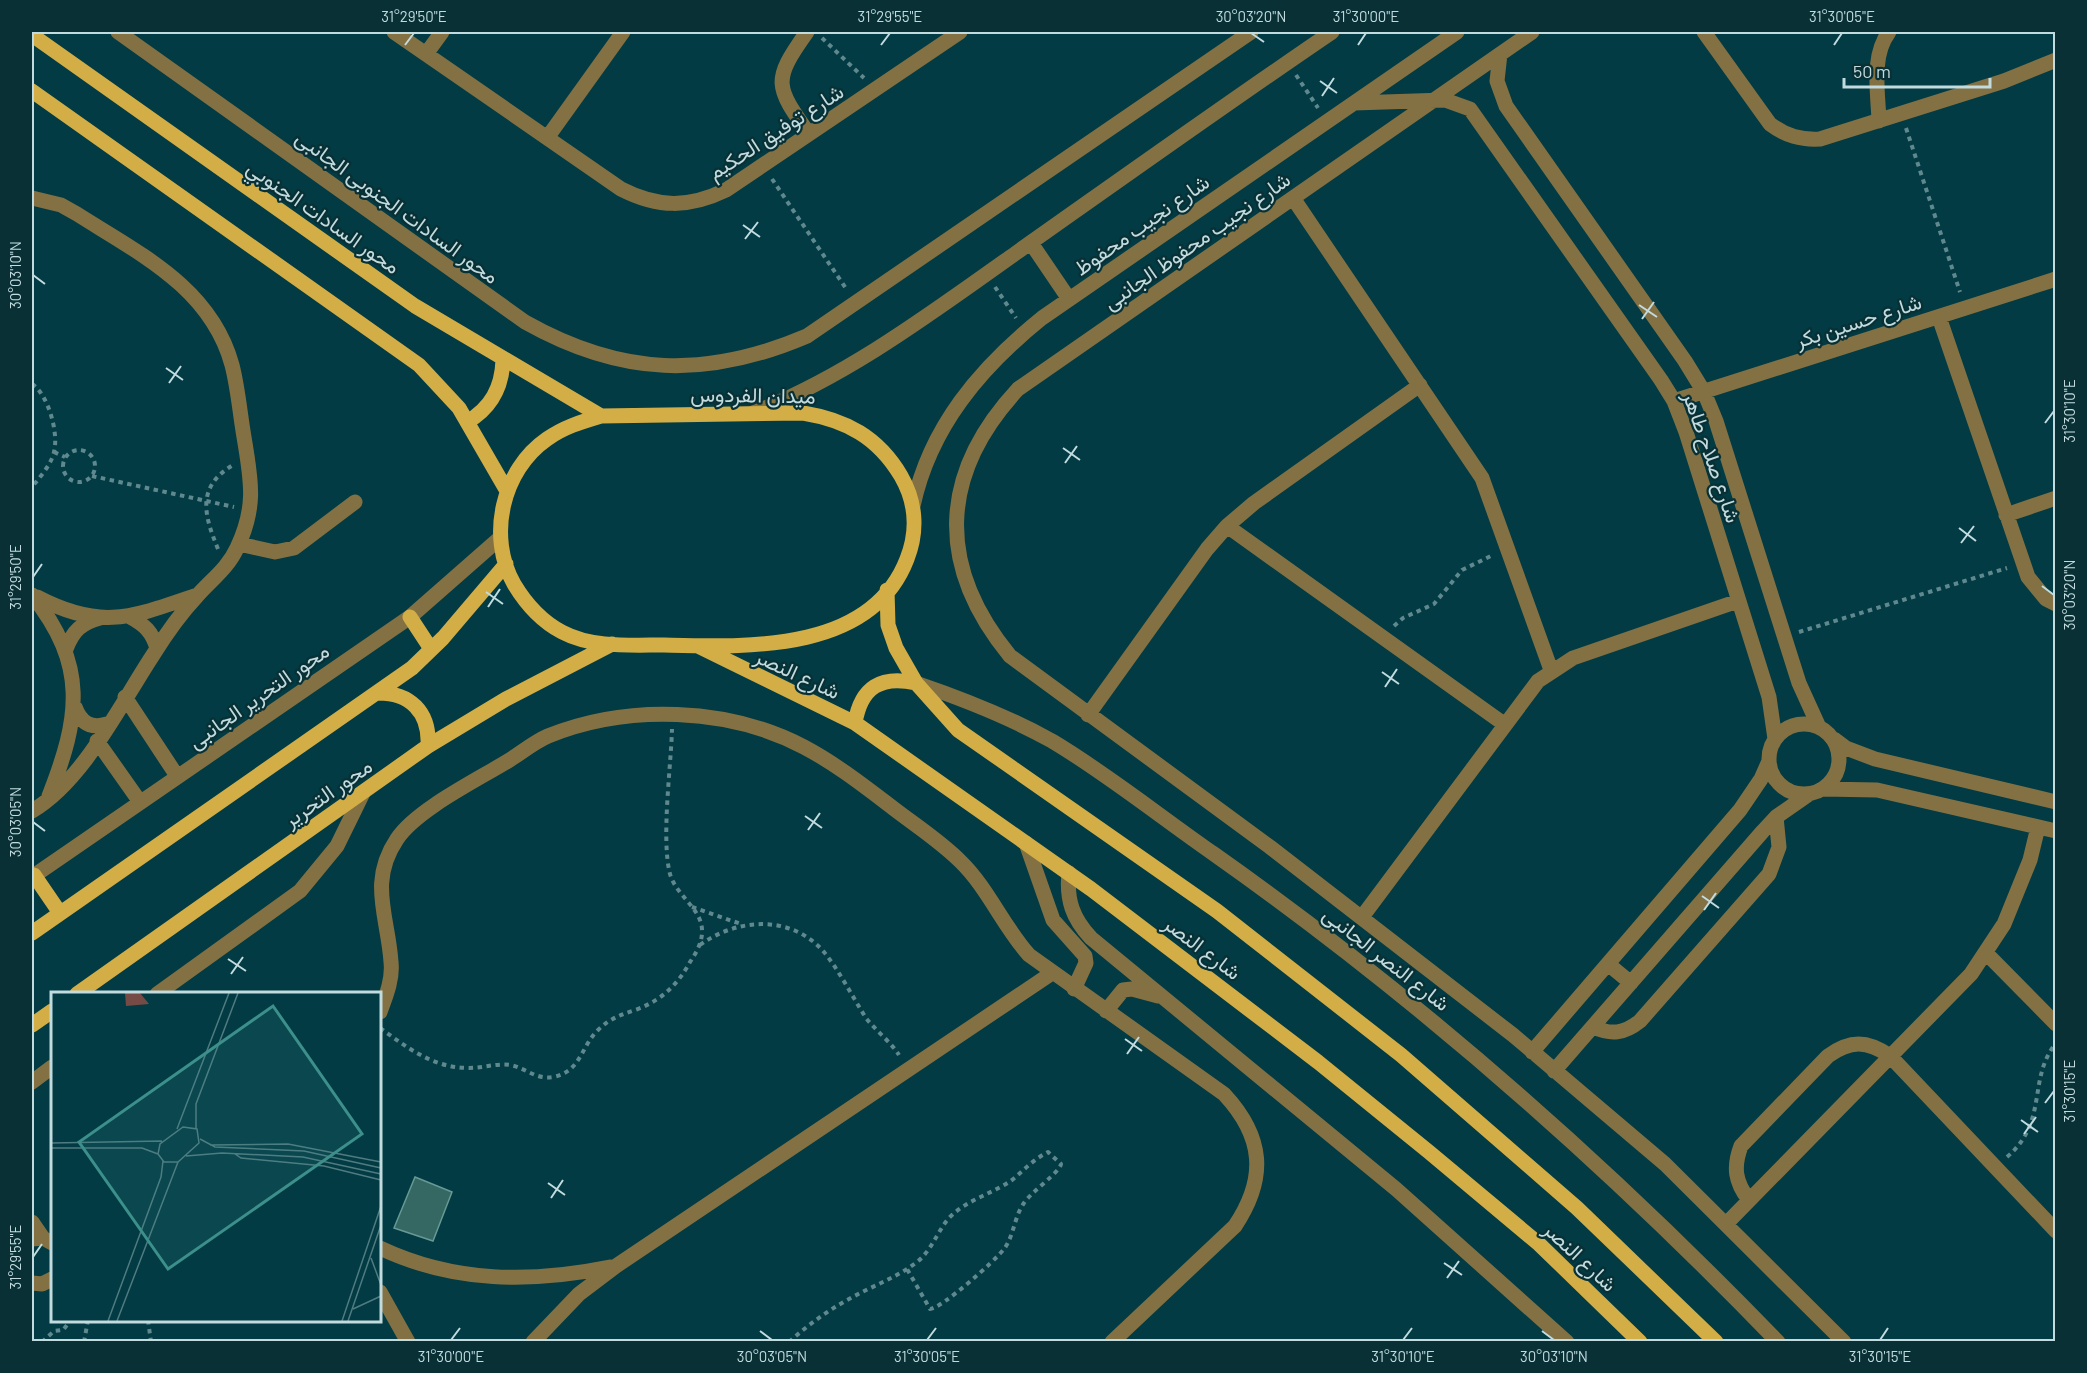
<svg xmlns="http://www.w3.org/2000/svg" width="2087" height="1373" font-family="Barlow,Vazirmatn,sans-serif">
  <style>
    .building { fill: #356763; stroke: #679a95; stroke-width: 1.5 }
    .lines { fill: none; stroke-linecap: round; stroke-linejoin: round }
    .path { stroke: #60898f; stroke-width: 4; stroke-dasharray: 4.5 4.5; stroke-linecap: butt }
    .minor { stroke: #837143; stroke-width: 15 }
    .major { stroke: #d3ad45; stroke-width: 15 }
    .ticks { fill: none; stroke: #c2dbdf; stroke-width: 2 }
    .labels { text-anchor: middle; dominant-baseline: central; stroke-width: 4.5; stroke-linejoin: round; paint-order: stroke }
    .street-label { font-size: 21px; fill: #c2dbdf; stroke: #083035 }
    .inset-road { fill: none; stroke: #4f7b81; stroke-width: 1.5 }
    .view { fill: #3c8f8a; fill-opacity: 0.15; stroke: #3c8f8a; stroke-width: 3 }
    .inset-edge { fill: none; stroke: #c2dbdf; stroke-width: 3 }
    .neatline { fill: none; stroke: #c2dbdf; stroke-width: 2 }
    .ticks-label { font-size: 15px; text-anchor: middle; fill: #c2dbdf }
  </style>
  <rect width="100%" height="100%" fill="#023b43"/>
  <path class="building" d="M415 1177 452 1192 433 1241 394 1228Z"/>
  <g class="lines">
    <path class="path" d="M822 38 864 78
      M1296 75 1318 108
      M1906 128 1960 292
      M772 179 847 290
      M995 287 1016 318
      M32 384C48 394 59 433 54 452 51 465 40 477 32 487
      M63 466a16 16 0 1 1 32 0a16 16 0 1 1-32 0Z
      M54 452 65 457
      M92 476 234 507
      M218 549C204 515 196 487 233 465
      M1394 626 1403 618 1434 604 1462 570 1493 555
      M1799 632 2007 568
      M692 907 741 924
      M700 945C737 918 791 914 824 952 840 972 852 996 866 1018 876 1031 890 1041 899 1055
      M380 1028C408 1048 433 1068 469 1068 483 1068 497 1063 510 1065 526 1068 536 1080 553 1077 581 1072 581 1046 598 1030 610 1018 623 1014 638 1009 663 999 678 984 690 962 696 953 702 943 702 932 703 909 676 896 670 874 661 839 671 767 672 729
      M2007 1157C2049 1121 2027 1079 2056 1043
      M148 1320 151 1342
      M42 1342 54 1331 63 1330 71 1320
      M84 1342 88 1320
      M789 1342C808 1325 827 1311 849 1299 872 1286 896 1278 917 1262 932 1250 937 1232 949 1218 966 1200 992 1194 1012 1180 1024 1170 1034 1159 1048 1152L1061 1164C1060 1172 1031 1192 1024 1203 1014 1217 1014 1236 1004 1249 995 1261 942 1308 930 1309L907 1269"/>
    <path class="minor" d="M118 32 525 322C621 376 706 379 807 336L1251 32
      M394 32 621 189C658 208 689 208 726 190L960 32
      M807 32C772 81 775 86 809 134
      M1532 32 1018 389C939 474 936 566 1010 656L1270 847 1513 1035 1665 1164 1844 1342
      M1704 32 1770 124C1786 136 1801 140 1820 139L2004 81 2056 60
      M426 54 442 32
      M1500 54 1497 81 1506 106 1685 361 1704 392 1716 421 1799 683 1819 727
      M1354 103 1445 100 1470 109 1661 380 1674 401 1686 432 1769 697 1775 739
      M1879 121C1878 92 1871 56 1889 32
      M547 138 623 32
      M32 198 61 205 77 214C140 254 211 288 232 365 238 388 240 414 244 437 251 480 257 506 237 548 228 568 211 580 197 596 180 614 166 634 153 655 120 705 84 780 32 811
      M1293 198 1482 478 1551 670
      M1031 243 1069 299
      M1939 317 2028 577 2046 599 2056 604
      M1674 401 2056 279
      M753 413C848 376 934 311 1016 253 1121 179 1226 104 1332 32
      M913 506C930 427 980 368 1042 318L1457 32
      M2006 515 2056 498
      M1227 526 1504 724
      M239 544 275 552 294 548 355 502
      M32 595C88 665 80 717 49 796
      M37 597C102 631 132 617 197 595
      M130 617C145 625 152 632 157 648
      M66 649C73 631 81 623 100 618
      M916 683C963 699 1009 717 1052 741 1106 773 1162 818 1214 854 1418 998 1604 1162 1778 1342
      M125 697 177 776
      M75 707C81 723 91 729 107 724
      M1088 715 1207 549 1227 526 1254 503 1420 385
      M1769 759a35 35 0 1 1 70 0a35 35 0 1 1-70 0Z
      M1834 739 1846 748 1875 759 2056 802
      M97 741 140 802
      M1823 789 1877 790 2056 831
      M1026 843 1053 920 1085 956 1086 963 1074 989
      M1069 873C1066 900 1073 919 1091 938L1396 1189 1567 1342
      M32 877 410 617 500 538
      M1362 917 1538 681 1573 658 1738 601
      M1986 953 2056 1024
      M1608 964 1631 983
      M157 994 300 891 337 846 363 793
      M1106 1011 1123 990 1132 989 1158 996
      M380 1012C386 996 393 979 391 962 388 916 368 882 397 839 416 810 477 780 508 761 521 753 534 742 548 736 627 704 728 707 804 747 836 764 864 786 893 808 915 825 940 841 960 861 988 888 1003 926 1029 955L1224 1094C1264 1137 1267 1178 1235 1226L1112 1342
      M1593 1027C1611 1035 1624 1034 1640 1021L1769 874 1779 847 1776 817
      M1532 1052 1740 810 1761 779 1769 761
      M1554 1071 1763 831 1776 817 1809 794
      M32 1082 52 1067
      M1749 1200C1735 1182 1733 1167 1741 1146L1828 1056C1850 1040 1867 1040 1890 1056L2056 1231
      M32 1222 43 1238
      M1726 1224 1971 974 2004 924 2030 860 2038 827
      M32 1239 43 1238 52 1243
      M380 1248C454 1283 531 1283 610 1267
      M32 1283 42 1284 52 1279
      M380 1292 408 1342
      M533 1342 579 1294 616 1266 1052 973"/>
    <path class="major" d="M32 35 415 306 601 416
      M32 91 419 365 459 408 507 491
      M803 413C846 420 878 437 901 476 916 502 918 531 907 559 871 653 747 647 664 645 630 645 592 648 562 632 541 621 526 604 514 584 487 537 502 470 547 439 564 427 581 422 601 416Z
      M467 422C491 408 502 388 503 360
      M887 590 888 625 896 648 916 683 958 730 1217 911 1401 1055 1577 1208 1716 1342
      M410 617 431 649
      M698 646 855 723 1091 889 1318 1062 1429 1152 1539 1244 1640 1342
      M376 693C410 692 430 712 428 746
      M855 723C861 687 881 675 916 683
      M34 875 60 913
      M32 933 412 668 443 638 506 564
      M77 994 428 746 506 699 612 644
      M32 1025 52 1011"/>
  </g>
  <path class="ticks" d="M1251 33 1264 42M405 45 414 33M881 45 890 33M1358 45 1366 33M1834 45 1842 33M1320 81 1337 93M1322 96 1334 78M743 225 760 237M745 239 758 222M33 275 45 284M1639 305 1657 317M1642 319 1654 302M166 368 183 380M169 383 181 366M2045 423 2054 411M1063 448 1080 460M1065 463 1077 446M1959 528 1976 541M1961 543 1974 526M33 577 42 564M2042 586 2054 595M486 592 503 604M488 607 500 589M1382 672 1399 684M1385 687 1397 669M805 816 822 828M33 822 45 831M808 830 820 813M1702 896 1719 908M1704 910 1716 893M228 959 246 971M231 974 243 957M1125 1039 1142 1051M1127 1054 1139 1037M2045 1103 2054 1091M2021 1120 2038 1132M2024 1134 2036 1117M548 1183 565 1195M551 1198 563 1180M33 1257 42 1244M1444 1263 1462 1275M1447 1278 1459 1261M760 1331 772 1340M1542 1331 1554 1340M451 1340 460 1328M927 1340 936 1328M1403 1340 1412 1328M1880 1340 1888 1328"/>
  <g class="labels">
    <g class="street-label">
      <text transform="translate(775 131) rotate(-33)">شارع توفيق الحكيم</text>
      <text transform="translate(398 206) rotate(36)">محور السادات الجنوبى الجانبى</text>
      <text transform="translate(324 216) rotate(35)">محور السادات الجنوبي</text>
      <text transform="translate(1141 224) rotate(-35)">شارع نجيب محفوظ</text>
      <text transform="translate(1196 240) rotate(-35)">شارع نجيب محفوظ الجانبى</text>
      <text transform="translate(1858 320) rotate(-18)">شارع حسين بكر</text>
      <text transform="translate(753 394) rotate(1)">ميدان الفردوس</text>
      <text transform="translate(1713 457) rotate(71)">شارع صلاح طاهر</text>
      <text transform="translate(798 673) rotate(25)">شارع النصر</text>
      <text transform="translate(258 695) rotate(-35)">محور التحرير الجانبى</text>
      <text transform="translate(327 792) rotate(-35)">محور التحرير</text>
      <text transform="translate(1203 947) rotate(37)">شارع النصر</text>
      <text transform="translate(1387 958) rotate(38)">شارع النصر الجانبى</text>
      <text transform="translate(1581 1256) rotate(43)">شارع النصر</text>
    </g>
  </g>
  <g transform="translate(51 992)">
    <rect width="330" height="330" fill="#023b43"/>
    <path d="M74 1H89L98 12 75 14Z" fill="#774b45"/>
    <path class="inset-road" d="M132 135 146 137 148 151 127 170H113L107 162 109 152ZM126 137 178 1M145 137V112L187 1M149 147 164 155 253 159 330 176M0 151 111 149M159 153 237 152 330 170M0 156H91L107 162M184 162 190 166 273 174 330 188M135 164 171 161 252 165 330 182M320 266 330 293M302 317 330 304M57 329 110 185 112 169M66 329 127 170M291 329 330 214M297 329 330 233"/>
    <path class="view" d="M222 14 311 142 117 277 28 150Z"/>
    <rect width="330" height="330" class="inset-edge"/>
  </g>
  <rect width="2087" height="1373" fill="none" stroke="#083035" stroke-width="66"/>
  <path d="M1844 78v9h146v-9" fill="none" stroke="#c2dbdf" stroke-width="3"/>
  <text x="1853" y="78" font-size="18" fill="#c2dbdf" stroke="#083035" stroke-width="4.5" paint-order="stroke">50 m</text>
  <rect x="33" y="33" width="2021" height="1307" class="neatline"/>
  <g class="ticks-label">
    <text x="414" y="22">31°29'50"E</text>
    <text x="890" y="22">31°29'55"E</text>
    <text x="1251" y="22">30°03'20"N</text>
    <text x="1366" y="22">31°30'00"E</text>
    <text x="1842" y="22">31°30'05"E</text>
    <text transform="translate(16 275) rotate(-90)" y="5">30°03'10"N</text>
    <text transform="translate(2070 411) rotate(-90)" y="5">31°30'10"E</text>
    <text transform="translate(16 577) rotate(-90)" y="5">31°29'50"E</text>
    <text transform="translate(2070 595) rotate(-90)" y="5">30°03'20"N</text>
    <text transform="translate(16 822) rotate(-90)" y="5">30°03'05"N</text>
    <text transform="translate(2070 1091) rotate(-90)" y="5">31°30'15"E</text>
    <text transform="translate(16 1257) rotate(-90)" y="5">31°29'55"E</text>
    <text x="451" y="1362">31°30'00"E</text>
    <text x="772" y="1362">30°03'05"N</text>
    <text x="927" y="1362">31°30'05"E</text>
    <text x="1403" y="1362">31°30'10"E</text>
    <text x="1554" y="1362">30°03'10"N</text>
    <text x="1880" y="1362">31°30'15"E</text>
  </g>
</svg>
